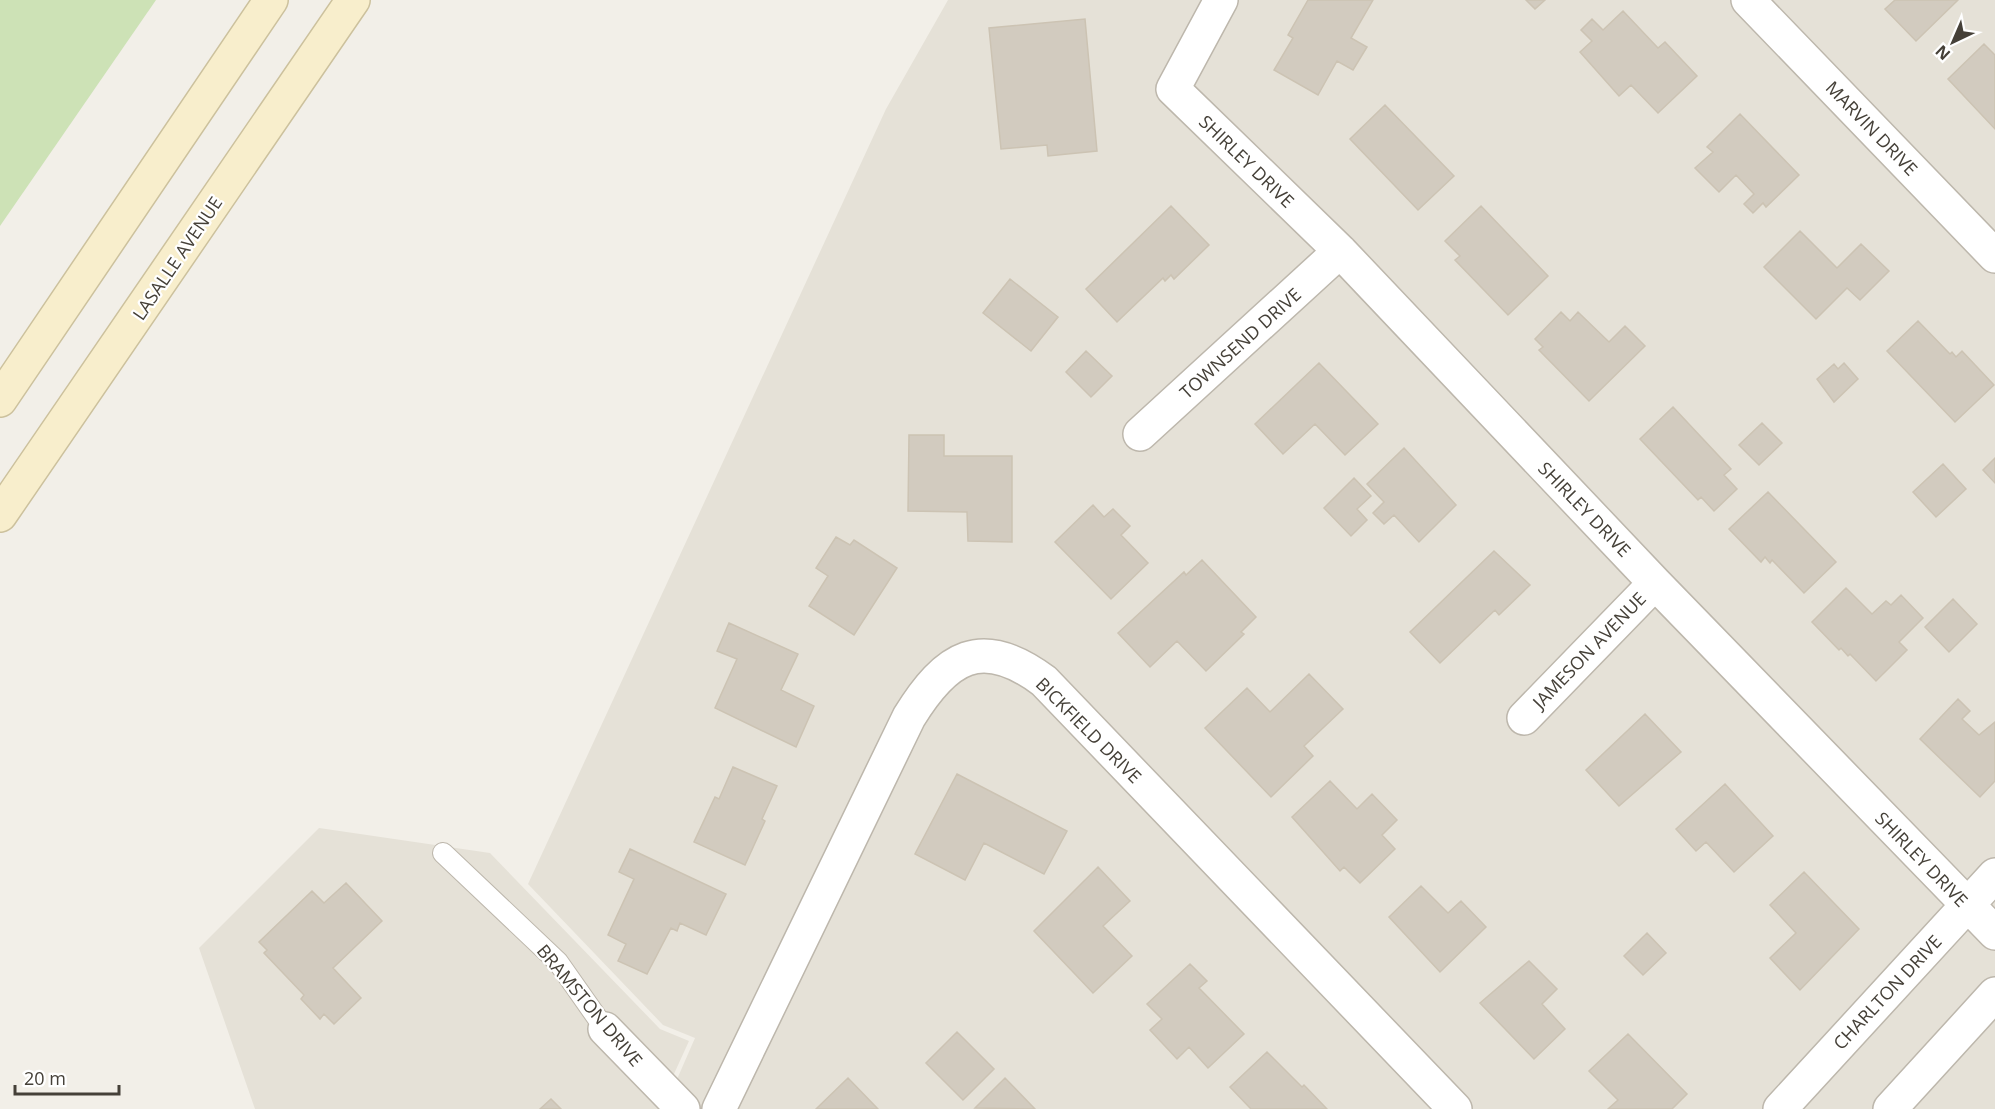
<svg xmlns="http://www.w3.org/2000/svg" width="1995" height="1109" font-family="'Open Sans',sans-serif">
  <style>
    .residential { fill: #e5e1d7 }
    .green { fill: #cde2b6 }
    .building { fill: #d2cbbf; stroke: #ccc3b3; stroke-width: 1.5 }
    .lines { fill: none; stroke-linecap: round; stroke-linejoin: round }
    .lane-casing { stroke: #bdb7ac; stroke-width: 22 }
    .street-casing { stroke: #bdb7ac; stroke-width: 36 }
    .secondary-casing { stroke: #ccc19d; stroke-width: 36 }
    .lane { stroke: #fff; stroke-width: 20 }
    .street { stroke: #fff; stroke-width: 33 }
    .secondary { stroke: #f8eecc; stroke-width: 33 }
    .labels { text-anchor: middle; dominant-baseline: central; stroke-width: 4.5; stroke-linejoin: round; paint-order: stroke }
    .street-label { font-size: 18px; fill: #454038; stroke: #fff }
  </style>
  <rect width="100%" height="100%" fill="#f2efe8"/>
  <path class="residential" d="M948 0H1995V1109H664L695 1038 663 1025 528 884 886 109Z
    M319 828 490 853 660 1029 689 1041 658 1109H255L199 948Z"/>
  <path class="green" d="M0 0H156L0 226Z"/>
  <path class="building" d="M1308 0H1373L1351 38 1367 47 1353 70 1337 61 1318 95 1274 70 1293 38 1288 35Z
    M1526 0H1545L1535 9Z
    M1895 0H1958L1916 41 1885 9Z
    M1623 11 1658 48 1665 42 1697 76 1658 113 1631 85 1619 96 1580 52 1592 41 1581 30 1592 19 1603 30Z
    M1085 19 1097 151 1048 156 1047 145 1001 149 989 28Z
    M1984 44 1995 55V129L1948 79Z
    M1385 105 1454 176 1418 210 1350 139Z
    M1740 114 1799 175 1766 207 1763 203 1753 213 1744 204 1754 194 1736 175 1719 192 1695 168 1713 152 1707 147Z
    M1171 206 1209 245 1174 279 1171 275 1165 281 1163 278 1117 322 1086 289Z
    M1481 206 1548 276 1508 315 1455 260 1460 256 1445 241Z
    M1800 231 1837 268 1861 244 1889 271 1860 300 1847 288 1816 319 1764 267Z
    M1010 279 1058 317 1031 351 983 313Z
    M1561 312 1570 321 1578 312 1609 342 1625 326 1645 346 1589 401 1539 350 1543 347 1535 339Z
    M1918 321 1950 354 1952 352 1956 357 1962 351 1994 385 1955 422 1887 351Z
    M1086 351 1112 376 1091 397 1066 372Z
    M1319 363 1378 424 1345 455 1315 424 1283 454 1255 424Z
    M1844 363 1858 379 1834 402 1817 379 1834 364 1838 369Z
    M1673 407 1731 469 1724 475 1737 489 1714 511 1701 497 1698 500 1640 439Z
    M1762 423 1782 443 1759 465 1739 445Z
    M909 435H944V456H1012V542L968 541 967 512 908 511Z
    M1404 448 1456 505 1419 542 1394 515 1384 524 1373 513 1384 502 1367 484Z
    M1995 458V483L1983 470Z
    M1943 464 1966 489 1936 517 1913 492Z
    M1354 478 1371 496 1357 509 1367 520 1351 536 1324 508Z
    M1768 492 1836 562 1804 593 1772 560 1770 563 1765 557 1761 562 1729 529Z
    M1093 505 1104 517 1113 509 1130 526 1121 535 1148 563 1111 599 1055 542Z
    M836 537 850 545 854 540 897 568 854 635 809 606 828 576 816 568Z
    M1494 551 1530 585 1499 615 1495 610 1440 663 1410 632Z
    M1202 560 1256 617 1241 632 1244 634 1206 671 1177 641 1150 667 1118 633 1184 572 1186 575Z
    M1846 588 1872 614 1886 601 1891 605 1901 595 1923 618 1899 642 1907 650 1876 681 1850 654 1848 656 1841 648 1839 650 1812 622Z
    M1953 599 1977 624 1949 652 1925 627Z
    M729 623 798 654 781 690 814 706 796 747 715 708 737 659 717 651Z
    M1309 674 1343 709 1304 746 1313 756 1271 797 1205 728 1247 688 1270 712Z
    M1958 699 1970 711 1962 719 1979 735 1995 722V781L1980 797 1920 739Z
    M1645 714 1681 752 1619 806 1586 770Z
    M733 767 777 786 762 819 765 821 745 865 694 842 715 797 719 799Z
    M957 774 1067 831 1044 874 984 843 965 880 915 854Z
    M1330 781 1357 809 1372 794 1397 820 1382 835 1395 849 1360 883 1344 867 1340 871 1292 817Z
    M1725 784 1773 836 1734 872 1706 842 1696 851 1676 829Z
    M630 849 726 894 706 935 680 923 677 931 671 928 647 974 618 961 626 944 608 935 634 879 619 872Z
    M1098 867 1130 901 1103 926 1132 956 1093 993 1034 931Z
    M1804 872 1859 929 1800 990 1770 958 1796 933 1770 905Z
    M346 883 382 921 333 968 361 998 334 1024 324 1014 320 1019 301 999 304 995 264 953 267 950 259 942 312 891 324 903Z
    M1421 886 1448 913 1461 901 1486 927 1440 972 1389 917Z
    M1647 933 1666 953 1643 975 1624 956Z
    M1529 961 1557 989 1542 1004 1565 1029 1534 1059 1480 1003Z
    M1190 964 1207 981 1199 988 1244 1034 1208 1068 1189 1047 1177 1059 1150 1030 1162 1019 1147 1004Z
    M957 1032 994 1069 963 1100 926 1063Z
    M1628 1034 1687 1094 1672 1109H1608L1618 1100 1589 1071Z
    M1267 1052 1302 1087 1304 1085 1327 1109H1251L1230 1087Z
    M848 1078 878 1109H816Z
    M1005 1078 1035 1109 975 1108Z
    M551 1099 561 1109H540Z"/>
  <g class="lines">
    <g class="lane-casing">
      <path id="lane" d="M443 853 558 962 605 1029"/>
    </g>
    <g class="street-casing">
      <path id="street" d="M1221 0 1173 89 1340 251 1655 583 1995 933
        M1748 0 1995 256
        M1140 434 1340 251
        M1524 718 1655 583
        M605 1029 683 1109
        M719 1109 909 717C946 657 981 634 1044 681L1455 1109
        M1780 1109 1995 875
        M1890 1109 1995 994"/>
    </g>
    <g class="secondary-casing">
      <path id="secondary" d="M0 400 271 0
        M0 515 353 0"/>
    </g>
    <use href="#lane" class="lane"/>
    <use href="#street" class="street"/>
    <use href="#secondary" class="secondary"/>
  </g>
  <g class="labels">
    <g class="street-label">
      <text transform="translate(1872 128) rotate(46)">MARVIN DRIVE</text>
      <text transform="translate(1247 161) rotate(44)">SHIRLEY DRIVE</text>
      <text transform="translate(177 258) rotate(-56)">LASALLE AVENUE</text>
      <text transform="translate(1240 343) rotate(-42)">TOWNSEND DRIVE</text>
      <text transform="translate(1585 509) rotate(46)">SHIRLEY DRIVE</text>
      <text transform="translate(1589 650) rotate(-46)">JAMESON AVENUE</text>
      <text transform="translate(1089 730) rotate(45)">BICKFIELD DRIVE</text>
      <text transform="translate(1922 859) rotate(46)">SHIRLEY DRIVE</text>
      <text transform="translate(1887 992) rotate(-47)">CHARLTON DRIVE</text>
      <text transform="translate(590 1005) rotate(50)">BRAMSTON DRIVE</text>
    </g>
  </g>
  <g transform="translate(1953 42) rotate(224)" stroke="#ffffff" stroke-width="4.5" paint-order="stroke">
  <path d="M0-4.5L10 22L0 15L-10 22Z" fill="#454038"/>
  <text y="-9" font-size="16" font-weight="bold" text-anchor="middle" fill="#454038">N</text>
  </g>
  <path d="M15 1085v9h104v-9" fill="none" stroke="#454038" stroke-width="3"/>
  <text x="24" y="1085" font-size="18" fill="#454038" stroke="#ffffff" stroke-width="4.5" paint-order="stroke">20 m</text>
</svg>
